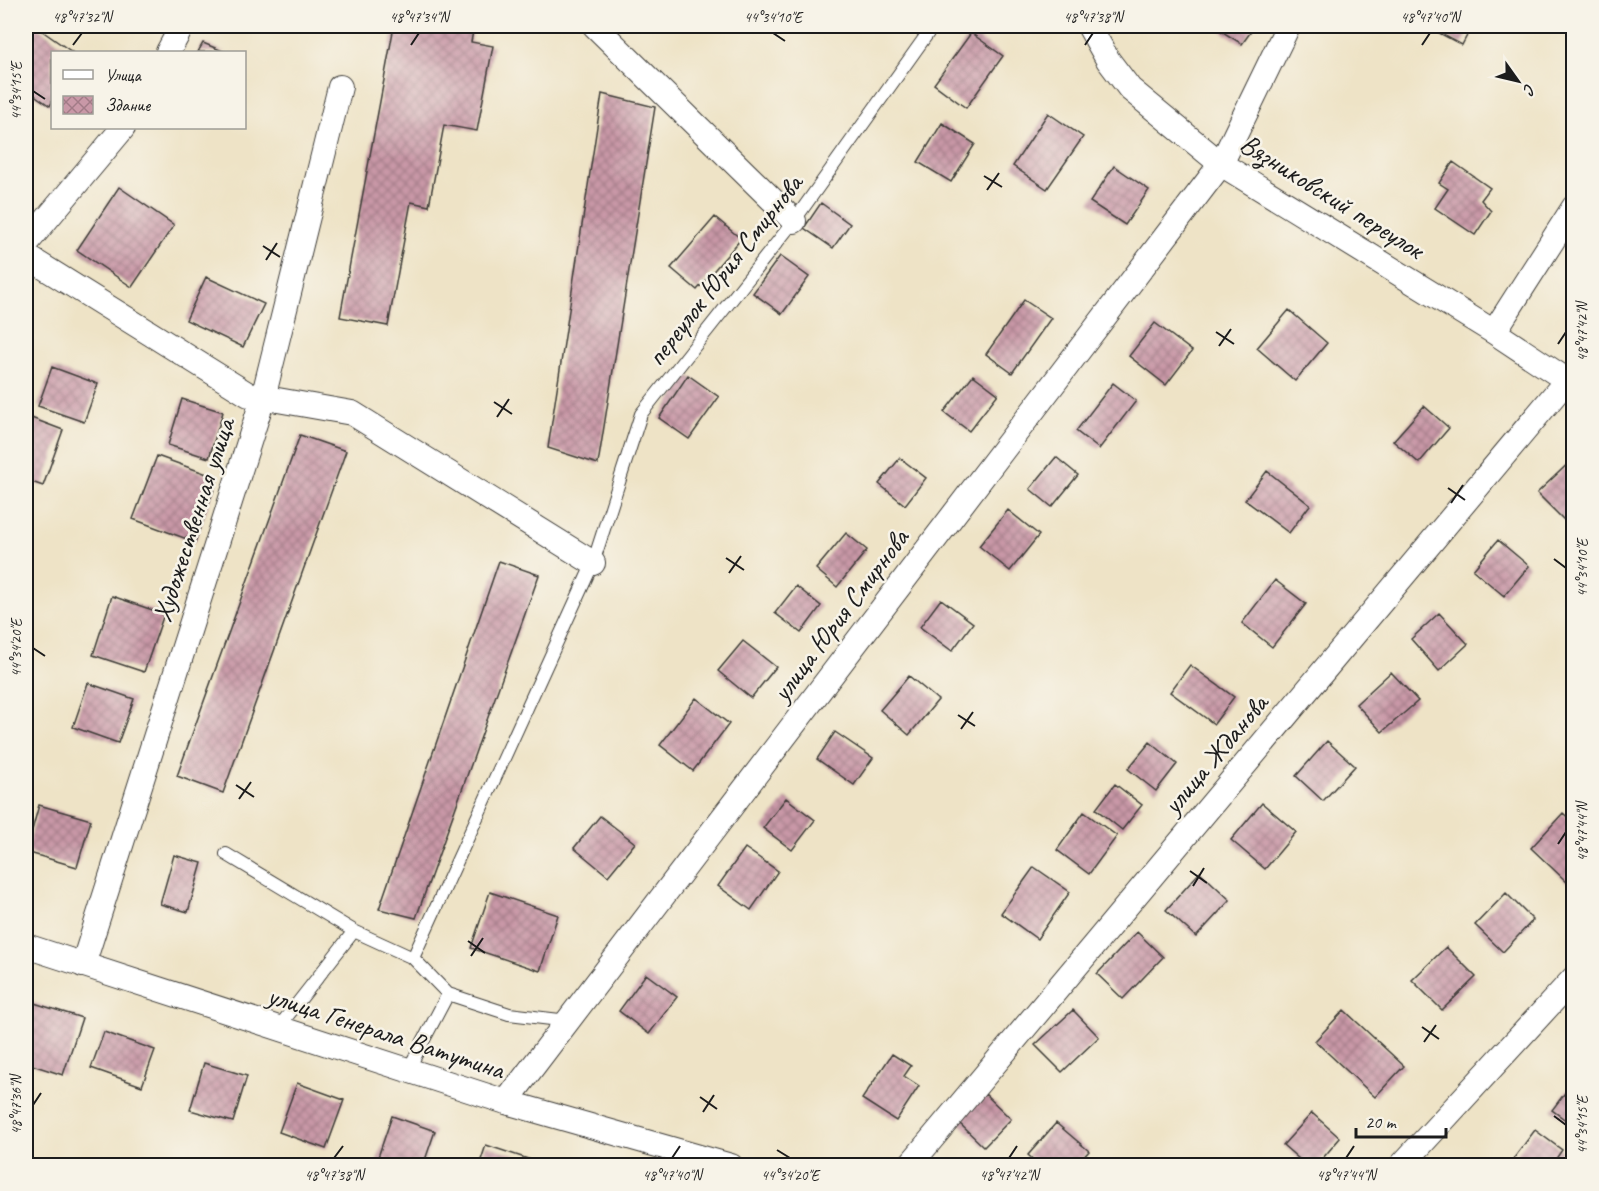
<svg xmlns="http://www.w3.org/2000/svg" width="1599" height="1191" font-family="Caveat,sans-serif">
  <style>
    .building { fill: url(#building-cross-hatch) }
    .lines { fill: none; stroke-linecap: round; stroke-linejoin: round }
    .lane-casing { stroke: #3c3a36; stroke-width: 14 }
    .street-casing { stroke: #3c3a36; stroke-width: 26 }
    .lane { stroke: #fff; stroke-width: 12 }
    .street { stroke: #fff; stroke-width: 24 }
    .ticks { fill: none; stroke: #1c1c1c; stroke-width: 2 }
    .labels { text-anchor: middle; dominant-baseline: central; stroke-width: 5; stroke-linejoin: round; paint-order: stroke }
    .street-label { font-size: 28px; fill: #1c1c1c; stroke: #f7f3e8 }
    .neatline { fill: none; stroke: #1c1c1c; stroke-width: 2 }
    .ticks-label { font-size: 15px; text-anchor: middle; fill: #1c1c1c }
  </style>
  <defs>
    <pattern id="building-cross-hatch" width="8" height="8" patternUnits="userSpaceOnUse" patternTransform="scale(1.5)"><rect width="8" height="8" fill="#c998a7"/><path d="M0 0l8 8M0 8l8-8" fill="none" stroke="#a27b87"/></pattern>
  </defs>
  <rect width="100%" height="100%" fill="#f7f3e8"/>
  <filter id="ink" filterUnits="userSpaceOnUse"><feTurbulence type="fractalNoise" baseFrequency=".0167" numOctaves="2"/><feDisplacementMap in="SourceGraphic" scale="12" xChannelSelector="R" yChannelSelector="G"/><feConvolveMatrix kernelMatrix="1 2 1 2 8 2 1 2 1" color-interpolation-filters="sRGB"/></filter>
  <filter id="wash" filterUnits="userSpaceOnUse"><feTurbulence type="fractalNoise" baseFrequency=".008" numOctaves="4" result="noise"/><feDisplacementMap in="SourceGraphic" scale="24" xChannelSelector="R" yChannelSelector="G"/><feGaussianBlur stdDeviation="1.35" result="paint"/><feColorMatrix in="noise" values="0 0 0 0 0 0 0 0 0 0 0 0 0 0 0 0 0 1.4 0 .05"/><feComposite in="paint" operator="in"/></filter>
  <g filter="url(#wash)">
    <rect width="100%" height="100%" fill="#eee3c6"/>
    <g id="blocks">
      <path class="building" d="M35 26 72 52H52V102L50 106 26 89V39Z
        M394 26H474L471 42 493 46 477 131 444 125 429 206 411 202 388 326 340 317Z
        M1213 26H1255L1242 44Z
        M1426 26H1472L1462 45Z
        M971 33 1003 56 966 108 934 84Z
        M203 43 225 52H198Z
        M602 94 655 107 598 464 548 448Z
        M1048 113 1083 137 1047 189 1013 166Z
        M942 123 975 144 951 182 918 162Z
        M1453 162 1490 188 1481 200 1491 211 1475 235 1435 208 1448 189 1439 183Z
        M1114 166 1149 190 1125 225 1090 202Z
        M119 187 174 225 132 287 77 250Z
        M821 203 850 224 833 248 804 228Z
        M715 217 741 239 697 290 671 268Z
        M780 256 809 277 782 314 753 293Z
        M206 277 264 304 243 347 186 320Z
        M1024 300 1051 318 1012 373 986 354Z
        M1289 310 1327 343 1295 381 1257 348Z
        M1155 323 1192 351 1166 385 1129 356Z
        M52 367 98 384 84 422 38 406Z
        M688 375 719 397 689 439 659 418Z
        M973 375 998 394 969 431 944 412Z
        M1113 383 1136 401 1099 449 1076 431Z
        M182 399 223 412 209 458 168 445Z
        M1424 406 1449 428 1419 463 1393 441Z
        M26 416 63 430 43 486 26 480Z
        M300 435 346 451 223 793 177 776Z
        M157 456 218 478 195 542 133 519Z
        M1056 457 1078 475 1052 507 1030 489Z
        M900 458 926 478 905 505 879 484Z
        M1574 458V513L1565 521 1537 493Z
        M1267 471 1310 505 1289 533 1245 500Z
        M1008 510 1039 535 1010 571 979 546Z
        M846 533 867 550 837 587 816 569Z
        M1498 540 1529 566 1504 596 1473 570Z
        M499 561 539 575 416 918 379 909Z
        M1275 580 1306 604 1272 647 1242 623Z
        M796 586 821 606 801 633 775 613Z
        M112 596 164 614 144 672 93 655Z
        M941 599 973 623 952 651 920 627Z
        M1439 613 1468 644 1439 671 1411 639Z
        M743 641 776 667 751 698 718 671Z
        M1190 665 1234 697 1214 724 1170 692Z
        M1391 672 1418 701 1382 732 1356 704Z
        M909 676 938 700 909 735 880 710Z
        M88 683 134 699 118 743 73 727Z
        M696 698 729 724 693 771 660 745Z
        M835 732 873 758 854 785 817 759Z
        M1327 741 1355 766 1323 801 1296 776Z
        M1150 742 1177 764 1156 791 1128 769Z
        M1115 784 1142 805 1122 830 1096 809Z
        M786 798 815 820 792 850 763 828Z
        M1262 803 1296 832 1265 869 1231 840Z
        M39 805 91 820 77 867 26 852Z
        M1084 812 1117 836 1089 874 1057 850Z
        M1563 813 1574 823V879L1569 884 1531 848Z
        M600 816 635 843 608 876 574 848Z
        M745 848 778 871 751 910 718 886Z
        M174 855 202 863 188 912 160 904Z
        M1034 867 1070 892 1037 939 1001 913Z
        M1200 872 1230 900 1196 937 1166 910Z
        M490 892 558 915 540 971 471 948Z
        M1506 893 1533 920 1503 952 1475 925Z
        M1137 932 1163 957 1123 999 1097 974Z
        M1446 947 1476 977 1442 1010 1412 980Z
        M646 974 677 997 649 1034 619 1011Z
        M31 1002 82 1018 63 1075 26 1063V1020Z
        M1073 1010 1099 1037 1062 1072 1035 1045Z
        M1344 1010 1404 1066 1375 1097 1315 1041Z
        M104 1032 155 1050 142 1086 91 1068Z
        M892 1054 911 1066 904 1076 919 1086 896 1121 862 1099Z
        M204 1063 247 1076 233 1122 190 1110Z
        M1574 1081V1126L1552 1110Z
        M297 1083 344 1100 326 1149 279 1132Z
        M985 1094 1011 1119 984 1147 958 1122Z
        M1312 1113 1340 1138 1316 1166H1307L1283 1145Z
        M392 1116 435 1131 423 1166H375Z
        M1056 1123 1089 1151 1076 1166H1040L1028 1155Z
        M1535 1130 1562 1150 1551 1166H1508Z
        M486 1145 537 1162 535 1166H479Z"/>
    </g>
  </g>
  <g filter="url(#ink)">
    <use href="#blocks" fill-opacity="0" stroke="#3c3a36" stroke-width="1.5"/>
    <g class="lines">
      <g class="lane-casing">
        <path id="lane" d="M226 854 354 931 413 958 448 994 509 1014 568 1021
          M413 958 593 563 641 414 794 221 933 26
          M278 1028 354 931
          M408 1070 448 994"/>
      </g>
      <g class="street-casing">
        <path id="street" d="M595 26 794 221
          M1089 26 1108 60 1130 89 1221 164 1494 332 1574 385
          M168 52 182 26
          M26 244 123 128
          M26 256 249 395 352 413 593 563
          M1494 332 1574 207
          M26 946 506 1102 731 1166
          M83 965 263 398 340 87
          M506 1102 1221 164 1288 26
          M909 1166 1567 380
          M1401 1166 1574 978"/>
      </g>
      <use href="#lane" class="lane"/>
      <use href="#street" class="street"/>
    </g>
  </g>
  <path class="ticks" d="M773 33 785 41M73 45 82 33M411 45 419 33M1085 45 1093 33M1422 45 1430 33M33 91 45 99M984 176 1002 187M987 190 999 173M263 246 280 257M266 260 277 243M1216 332 1234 344M1558 344 1566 332M1219 346 1231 329M494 402 512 414M497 417 509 399M1448 488 1465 500M1451 503 1463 485M726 558 744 570M1554 559 1566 568M729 573 741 556M33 648 45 656M958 715 975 726M961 729 973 712M236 785 254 797M239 799 251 782M1558 844 1566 832M1190 871 1207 883M1193 886 1204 868M468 941 485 953M471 956 483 938M1422 1027 1439 1039M1424 1042 1436 1025M700 1097 717 1109M33 1105 41 1093M703 1112 714 1095M1554 1116 1566 1125M777 1150 790 1158M334 1158 343 1146M672 1158 680 1146M1009 1158 1017 1146M1346 1158 1354 1146"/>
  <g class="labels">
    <g class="street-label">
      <text transform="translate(1332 196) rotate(32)">Вязниковский переулок</text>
      <text transform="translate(724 270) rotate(-52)">переулок Юрия Смирнова</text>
      <text transform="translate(193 520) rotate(-72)">Художественная улица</text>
      <text transform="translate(840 615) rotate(-53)">улица Юрия Смирнова</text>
      <text transform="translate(1215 754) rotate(-50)">улица Жданова</text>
      <text transform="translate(386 1032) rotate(18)">улица Генерала Ватутина</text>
    </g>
  </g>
  <rect width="1599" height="1191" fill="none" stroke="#f7f3e8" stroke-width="66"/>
  <rect x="51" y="51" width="195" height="78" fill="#f7f3e8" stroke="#9f9d96" stroke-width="1.5"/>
  <rect x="63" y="70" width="30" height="9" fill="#ffffff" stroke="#9f9d96" stroke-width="1.5"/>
  <text x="105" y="81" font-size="18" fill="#1c1c1c">Улица</text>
  <rect x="63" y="96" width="30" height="18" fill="url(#building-cross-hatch)" stroke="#9f9d96" stroke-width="1.5"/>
  <text x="105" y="111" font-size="18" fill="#1c1c1c">Здание</text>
  <g transform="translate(1518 81) rotate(124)" stroke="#f7f3e8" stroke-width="4.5" paint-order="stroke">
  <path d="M0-4.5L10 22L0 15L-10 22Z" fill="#1c1c1c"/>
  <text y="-9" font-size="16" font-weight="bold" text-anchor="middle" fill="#1c1c1c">С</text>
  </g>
  <path d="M1356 1128v9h90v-9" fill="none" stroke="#1c1c1c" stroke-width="3"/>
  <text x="1365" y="1128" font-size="18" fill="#1c1c1c" stroke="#f7f3e8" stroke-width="4.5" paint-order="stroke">20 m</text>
  <rect x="33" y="33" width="1533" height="1125" class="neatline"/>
  <g class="ticks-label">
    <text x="82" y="22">48°47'32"N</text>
    <text x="419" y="22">48°47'34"N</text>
    <text x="773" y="22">44°34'10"E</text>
    <text x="1093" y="22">48°47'38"N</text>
    <text x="1430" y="22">48°47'40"N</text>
    <text transform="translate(16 91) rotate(-90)" y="5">44°34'15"E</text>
    <text transform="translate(1582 332) rotate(-90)" y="5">48°47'42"N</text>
    <text transform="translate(1582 568) rotate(-90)" y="5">44°34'10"E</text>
    <text transform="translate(16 648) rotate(-90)" y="5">44°34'20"E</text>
    <text transform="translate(1582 832) rotate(-90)" y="5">48°47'44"N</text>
    <text transform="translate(16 1105) rotate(-90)" y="5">48°47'36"N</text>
    <text transform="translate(1582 1125) rotate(-90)" y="5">44°34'15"E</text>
    <text x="334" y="1180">48°47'38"N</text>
    <text x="672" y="1180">48°47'40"N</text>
    <text x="790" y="1180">44°34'20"E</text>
    <text x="1009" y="1180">48°47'42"N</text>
    <text x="1346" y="1180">48°47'44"N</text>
  </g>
</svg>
